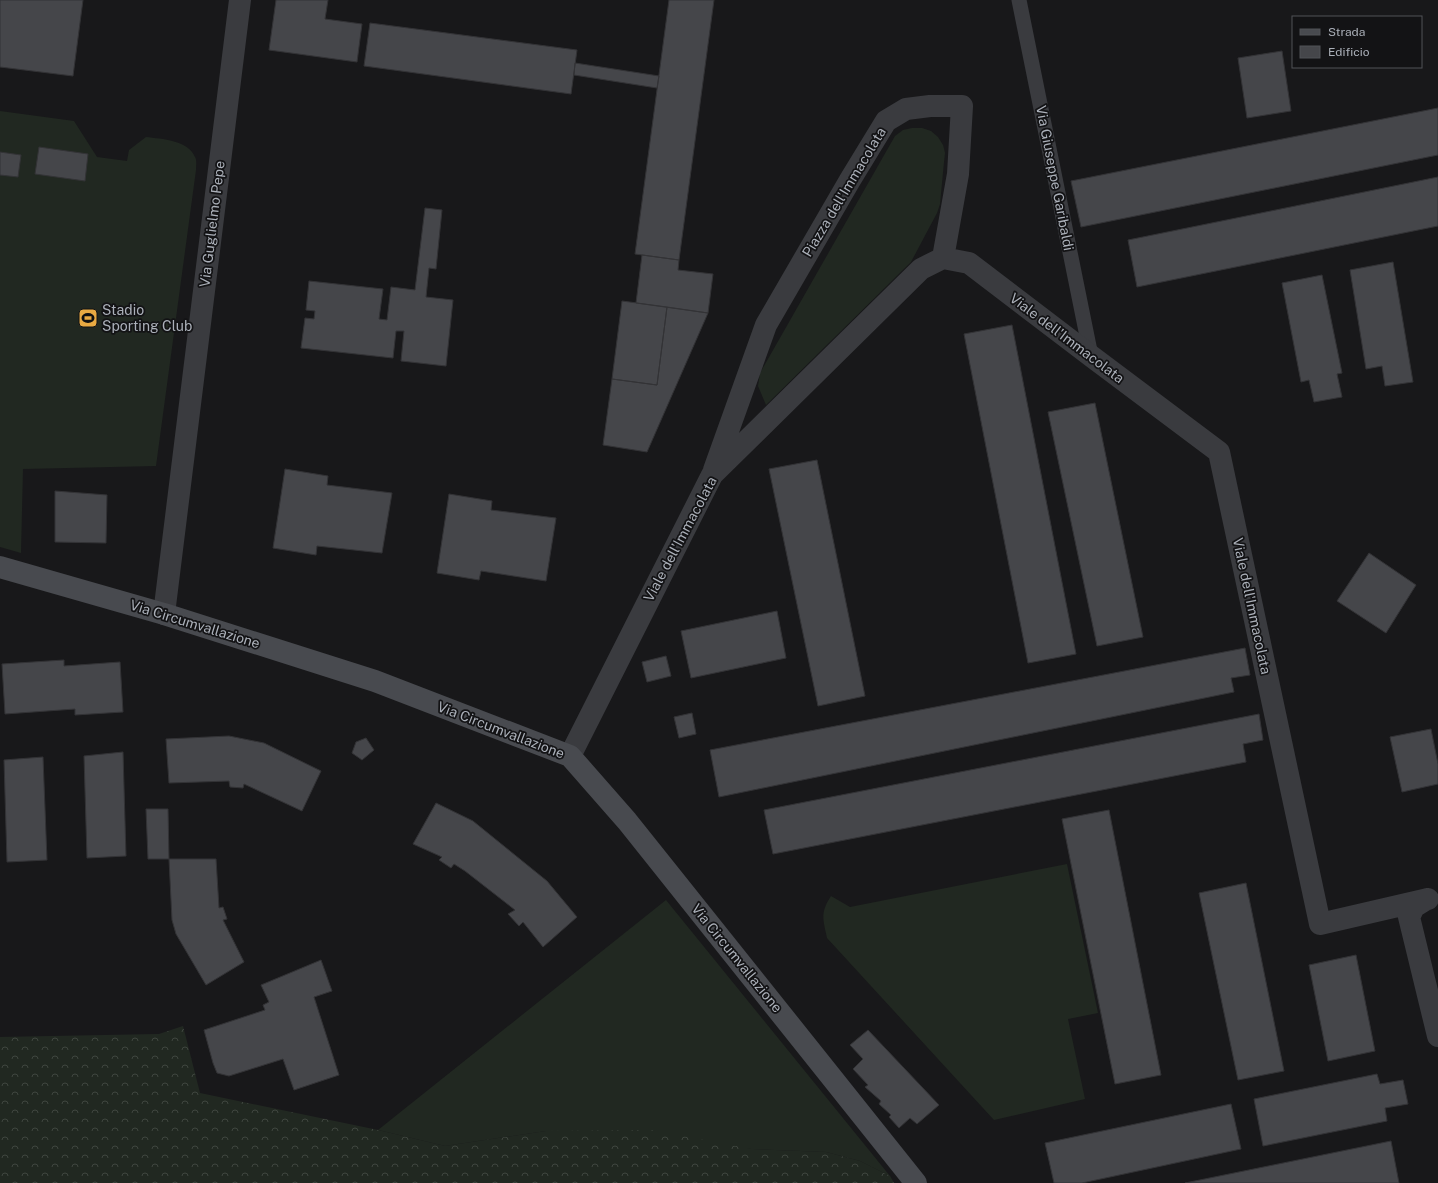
<svg xmlns="http://www.w3.org/2000/svg" width="1438" height="1183" font-family="'Public Sans',sans-serif">
  <style>
    .grass { fill: #212821 }
    .forest { fill: url(#forest-crowns) }
    .building { fill: #45464a; stroke: #333336 }
    .lines { fill: none; stroke-linecap: round; stroke-linejoin: round }
    .lane { stroke: #3a3b3f; stroke-width: 15 }
    .street { stroke: #3a3b3f; stroke-width: 22 }
    .secondary { stroke: #484a4f; stroke-width: 22 }
    .labels { text-anchor: middle; dominant-baseline: central; stroke-width: 3.5; stroke-linejoin: round; paint-order: stroke }
    .street-label { font-size: 14px; fill: #abb0b9; stroke: #131315 }
    .poi-label { font-size: 14px; fill: #abb0b9; stroke: #131315; text-anchor: start }
  </style>
  <defs>
    <pattern id="forest-crowns" width="20" height="18" patternUnits="userSpaceOnUse"><rect width="20" height="18" fill="#212821"/><path d="M2 6a3 3 0 1 1 6 0M12 15a3 3 0 1 1 6 0" fill="none" stroke="#3f453f"/></pattern>
  </defs>
  <rect width="100%" height="100%" fill="#18181a"/>
  <path class="grass" d="M0 111 74 121 97 157 127 161 129 150 146 137C162 139 188 140 195 157 197 160 196 166 196 170L156 466 23 469 21 553 0 547Z
    M912 128H922L931 131 938 137 943 145 945 153 944 162 940 204 937 213 911 262 766 405 758 386 760 373 895 136 903 130Z
    M1067 864 1098 1013 1068 1019 1085 1099 994 1120 827 938C823 919 820 913 831 896L850 907Z
    M666 900 890 1176 860 1161 826 1152 752 1149 546 1131 445 1146 378 1130Z"/>
  <path class="forest" d="M183 1026 200 1093 378 1130 445 1146 546 1131 651 1130 752 1149 826 1152 860 1161 890 1176 894 1183H0V1037L159 1034Z"/>
  <path class="building" d="M0 0H83L73 76 0 67Z
    M276 0H328L325 19 362 24 357 62 269 50Z
    M669 0H714L679 260 635 254Z
    M370 23 577 50 571 94 364 66Z
    M1282 51 1291 111 1247 118 1238 58Z
    M575 63 659 76 657 88 574 75Z
    M1438 108V155L1081 227 1071 181Z
    M39 147 88 154 85 181 35 174Z
    M0 152 21 155 18 177 0 175Z
    M1438 177V226L1137 287 1128 240Z
    M425 208 442 210 436 269 429 268 426 297 453 300 446 366 401 361 404 331H396L393 358 301 348 305 318 314 319 315 311 306 310 309 281 383 289 379 319 387 320 391 287 415 290Z
    M642 255 679 260 678 270 713 274 708 313 636 303Z
    M1393 262 1413 382 1385 386 1382 366 1366 369 1350 270Z
    M1322 275 1342 373 1337 374 1342 397 1314 402 1309 380 1301 382 1282 283Z
    M622 301 667 307 657 385 612 379Z
    M667 307 708 313 647 452 603 445 612 379 657 385Z
    M1012 325 1076 654 1028 663 964 334Z
    M1095 403 1143 637 1097 646 1048 412Z
    M817 460 865 696 818 706 769 469Z
    M285 469 328 476 327 485 392 493 382 553 317 546 316 555 273 548Z
    M55 491 107 495 106 543 55 542Z
    M449 494 492 501 491 510 556 518 546 581 481 571 479 580 437 573Z
    M1369 553 1416 585 1386 633 1337 601Z
    M777 611 786 658 691 678 681 631Z
    M1245 648 1250 675 1231 678 1234 692 719 797 710 750Z
    M666 656 671 676 647 682 642 662Z
    M64 660V666L120 662 123 712 75 715V709L5 714 2 664Z
    M692 713 696 734 679 738 674 717Z
    M1259 714 1263 740 1243 744 1246 762 773 854 764 810Z
    M1431 729 1438 764V784L1402 792 1390 737Z
    M229 736 264 743 321 771 302 811 244 784 243 788 230 787 229 781 169 783 166 739Z
    M366 738 374 750 362 760 352 753 356 742Z
    M123 752 126 856 87 858 84 756Z
    M43 757 47 860 7 862 4 760Z
    M436 803 473 821 547 881 577 917 543 947 523 922 519 926 508 914 515 910 465 871 454 864 451 868 439 860 442 857 413 844Z
    M146 809H168L169 859H148Z
    M1109 810 1161 1075 1115 1084 1062 819Z
    M169 859H216L219 908 223 907 227 919 223 920 244 962 206 985 176 934 172 920Z
    M1246 883 1284 1071 1238 1080 1199 893Z
    M1356 955 1375 1051 1328 1061 1309 965Z
    M321 960 332 991 314 997 339 1075 294 1090 283 1059 229 1076 217 1073 213 1063 204 1030 265 1010 263 1005 269 1002 261 985Z
    M868 1030 939 1105 917 1124 910 1118 899 1128 889 1117 891 1115 879 1104 881 1101 865 1087 868 1085 853 1069 863 1059 850 1045Z
    M1377 1074 1380 1084 1403 1080 1408 1104 1385 1108 1387 1121 1263 1146 1254 1099Z
    M1231 1104 1241 1149 1082 1183H1054L1045 1143Z
    M1391 1141 1399 1183H1185Z"/>
  <g class="lines">
    <path class="lane" d="M1019 0 1091 356"/>
    <path class="street" d="M714 470 766 325 850 180 886 121 906 109 930 106H962L958 174 943 258
      M164 614 240 0
      M570 756 712 475 921 269 943 258 969 263 1091 356 1219 452 1320 924 1428 899
      M1427 899 1414 907 1409 917 1438 1036"/>
    <path class="secondary" d="M0 567 164 614 375 681 570 756 627 821 916 1183"/>
  </g>
  <defs>
    <g id="stadium-square" transform="scale(1)"><rect x="-9" y="-9" width="18" height="18" rx="4" fill="#e9aa42" stroke="#131315"/><path d="M0-5a6.5 5 0 1 0 0 10a6.5 5 0 1 0 0-10ZM-3.5-1.8h7v3.6h-7Z" fill="#111"/></g>
  </defs>
  <g fill-rule="evenodd">
    <use href="#stadium-square" x="88" y="318"/>
  </g>
  <g class="labels">
    <g class="street-label">
      <text transform="translate(1055 178) rotate(79)">Via Giuseppe Garibaldi</text>
      <text transform="translate(844 192) rotate(-59)">Piazza dell'Immacolata</text>
      <text transform="translate(212 224) rotate(-83)">Via Guglielmo Pepe</text>
      <text transform="translate(1067 338) rotate(37)">Viale dell'Immacolata</text>
      <text transform="translate(680 539) rotate(-62)">Viale dell'Immacolata</text>
      <text transform="translate(1252 606) rotate(78)">Viale dell'Immacolata</text>
      <text transform="translate(195 624) rotate(17)">Via Circumvallazione</text>
      <text transform="translate(501 730) rotate(21)">Via Circumvallazione</text>
      <text transform="translate(737 958) rotate(51)">Via Circumvallazione</text>
    </g>
    <g class="poi-label">
      <text x="102" y="310">Stadio<tspan x="102" dy="16">Sporting Club</tspan></text>
    </g>
  </g>
  <rect x="1292" y="16" width="130" height="52" fill="#131315" stroke="#505257"/>
  <rect x="1300" y="29" width="20" height="6" fill="#484a4f" stroke="#505257"/>
  <text x="1328" y="36" font-size="12" fill="#abb0b9">Strada</text>
  <rect x="1300" y="46" width="20" height="12" fill="#45464a" stroke="#505257"/>
  <text x="1328" y="56" font-size="12" fill="#abb0b9">Edificio</text>
</svg>
